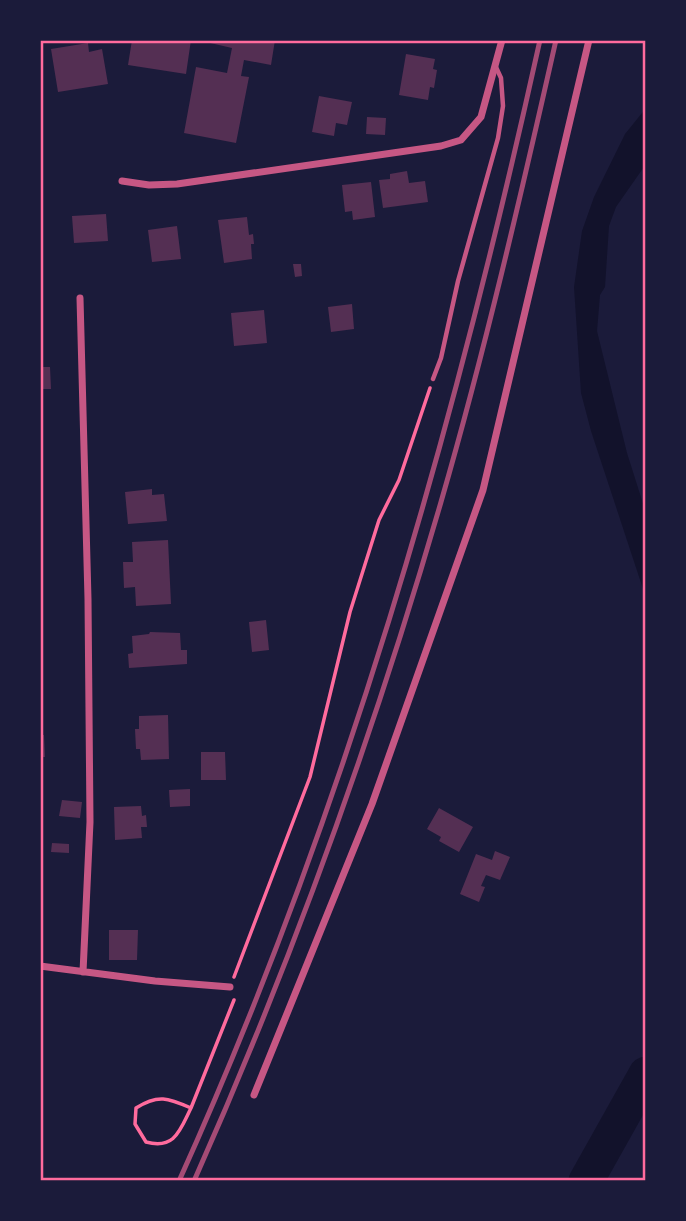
<svg xmlns="http://www.w3.org/2000/svg" width="686" height="1221" font-family="'Fira Sans',sans-serif">
  <style>
    .water { fill: #12122b }
    .lines { fill: none; stroke-linecap: round; stroke-linejoin: round }
    .river { stroke: #12122b; stroke-width: 35 }
    .building { fill: #542f53 }
    .path { stroke: #ff6b9d; stroke-width: 3.5 }
    .service { stroke: #c65784; stroke-width: 4.5 }
    .minor { stroke: #c65784; stroke-width: 7 }
    .rail { stroke: #a44b75; stroke-width: 5 }
    .neatline { fill: none; stroke: #ff6b9d; stroke-width: 2.5 }
  </style>
  <rect width="100%" height="100%" fill="#1b1b3a"/>
  <path class="water" d="M646 108V164L616 207 609 226 605 287 600 295 597 331 627 453 646 513V598L591 431 581 393 574 287 582 231 594 197 625 134Z"/>
  <g class="lines">
    <path class="river" d="M586 1181 646 1074"/>
  </g>
  <path class="building" d="M132 40H191L186 74 128 65Z
    M197 40H275L271 65 244 60 241 76 249 77 236 143 184 133 196 67 227 73 232 48Z
    M88 43 89 52 102 49 108 84 58 92 51 49Z
    M406 54 435 59 433 69 437 70 434 88 430 87 428 100 399 95Z
    M319 96 352 102 347 125 336 123 334 136 312 132Z
    M367 117 386 118 385 135 366 134Z
    M407 171 409 183 425 181 428 202 383 208 379 180 390 179V174Z
    M371 182 375 217 353 220 352 211 345 212 342 185Z
    M106 214 108 241 74 243 72 216Z
    M247 217 249 235 253 234 254 244H251L252 259 224 263 218 220Z
    M177 226 181 259 152 262 148 230Z
    M293 264H301L302 276 295 277Z
    M352 304 354 329 331 332 328 307Z
    M264 310 267 343 234 346 231 313Z
    M40 367H50L51 389H40Z
    M152 489V495L164 494 167 521 128 524 125 492Z
    M168 540 171 604 136 606 135 587 124 588 123 562H133L132 542Z
    M266 620 269 650 252 652 249 622Z
    M150 632 180 633 181 650H187V664L129 668 128 654 133 653 132 636 149 634Z
    M168 715 169 759 141 760 140 749H136L135 729H139V716Z
    M40 735H44L45 757H40Z
    M201 752H225L226 780H201Z
    M190 789V806L170 807 169 790Z
    M62 800 82 802 80 818 59 816Z
    M141 806 142 816 146 815 147 827H141L142 838 115 840 114 807Z
    M439 808 473 827 459 852 439 841 441 837 427 829Z
    M52 843 69 844V853L51 852Z
    M495 851 510 857 500 880 486 875 481 886 485 887 479 902 460 894 476 854 492 860Z
    M109 930H138L137 960H109Z"/>
  <g class="lines">
    <path class="path" d="M234 977 310 777 350 612 379 520 399 480 430 388
      M191 1108C180 1130 175 1150 146 1142L135 1124 136 1108C158 1094 168 1098 191 1108L234 1000"/>
    <path class="service" d="M433 379 441 358 458 281 498 138 503 106 501 78 495 65"/>
    <path class="minor" d="M122 181 149 185 177 184 441 146 461 140 481 117 502 40
      M80 298 88 599 90 822 83 972
      M40 966 155 981 230 987
      M254 1095 372 804 483 490 589 40"/>
    <path class="rail" d="M179 1181C344 816 454 430 540 40
      M194 1181C292 961 374 733 441 502 485 350 521 195 556 40"/>
  </g>
  <rect width="686" height="1221" fill="none" stroke="#1b1b3a" stroke-width="84"/>
  <rect x="42" y="42" width="602" height="1137" class="neatline"/>
</svg>
